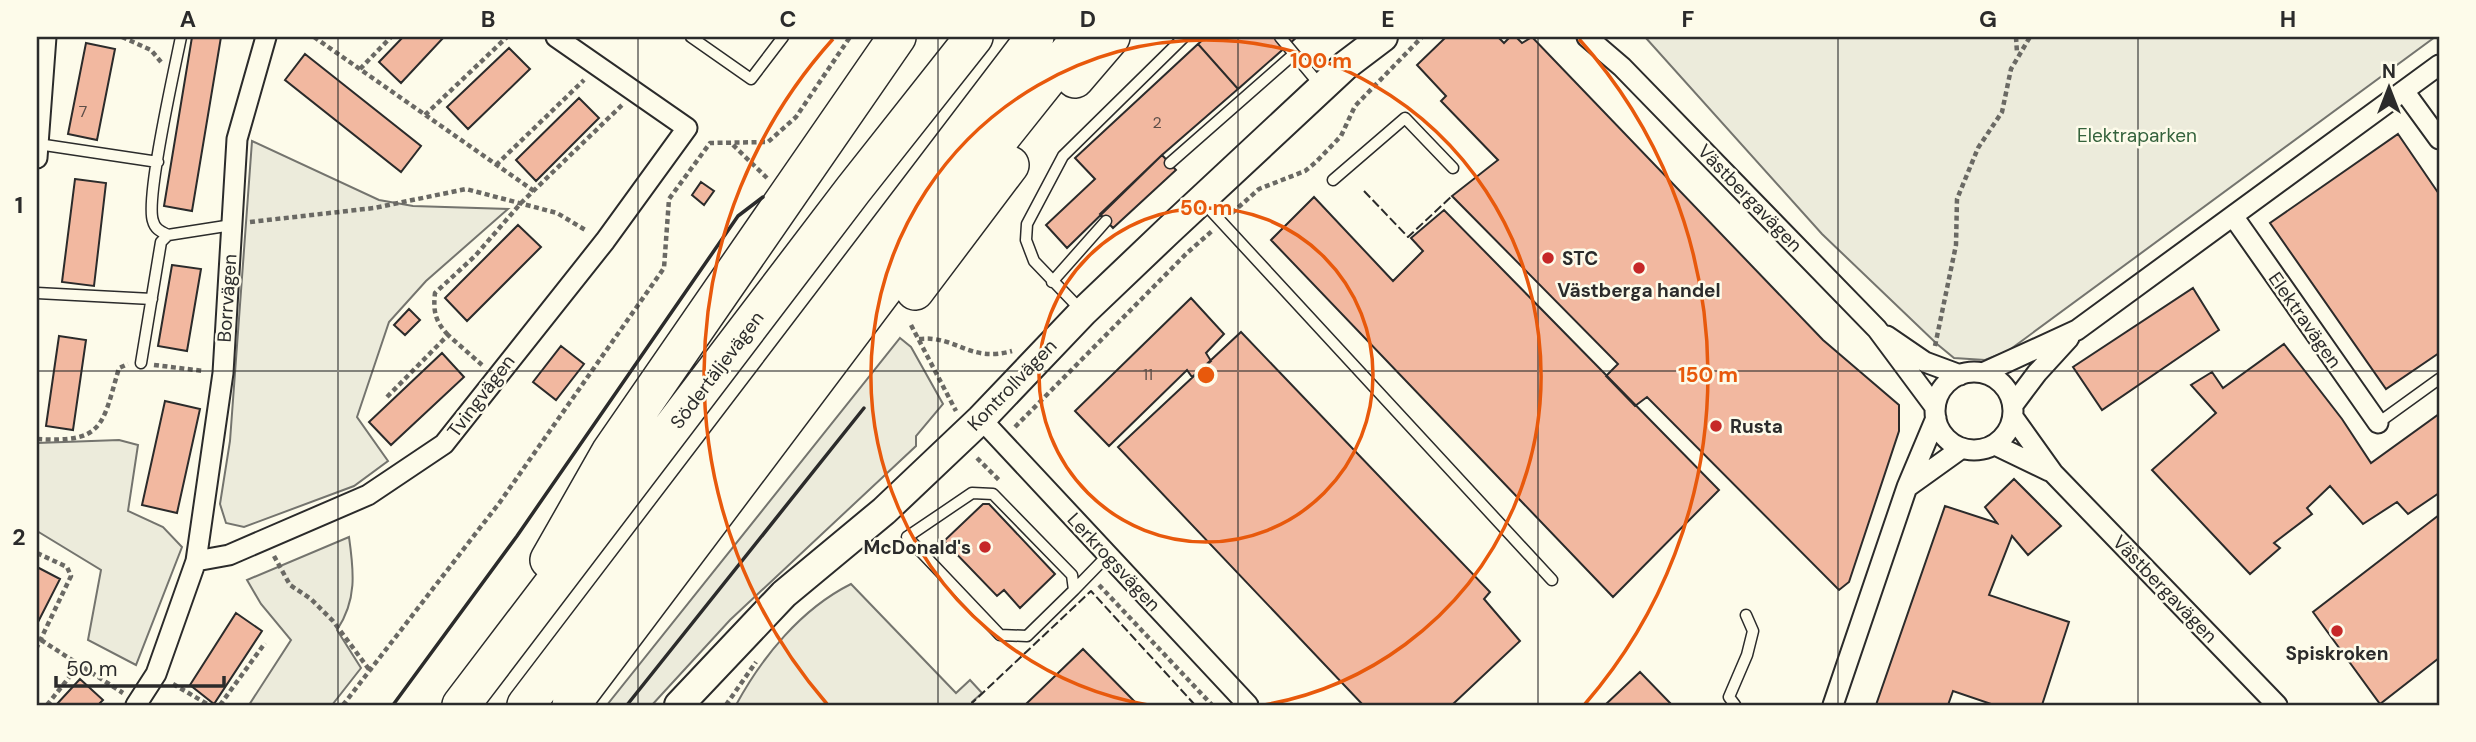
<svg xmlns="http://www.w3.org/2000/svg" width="2476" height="742" font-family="'DM Sans',sans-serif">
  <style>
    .green { fill: #ecebdb; stroke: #74746e; stroke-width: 2 }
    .building { fill: #f2b8a0; stroke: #2b2b2b; stroke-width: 2 }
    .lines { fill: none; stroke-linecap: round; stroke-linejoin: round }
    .lane-casing { stroke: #2b2b2b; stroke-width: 13 }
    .street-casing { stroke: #2b2b2b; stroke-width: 23 }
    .secondary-casing { stroke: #2b2b2b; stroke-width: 32 }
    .highway-casing { stroke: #2b2b2b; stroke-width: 40 }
    .path { stroke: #6a6964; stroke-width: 4.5; stroke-dasharray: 5 3.5; stroke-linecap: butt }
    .lane { stroke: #fdfbea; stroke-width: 10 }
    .street { stroke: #fdfbea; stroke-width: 19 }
    .secondary { stroke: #fdfbea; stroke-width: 28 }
    .highway { stroke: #fdfbea; stroke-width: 37 }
    .fence { stroke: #2b2b2b; stroke-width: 2; stroke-dasharray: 9 3.5; stroke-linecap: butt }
    .wall { stroke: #2b2b2b; stroke-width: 3.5 }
    .grid { fill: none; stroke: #2b2b2b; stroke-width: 2; stroke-opacity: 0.55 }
    .ring { fill: none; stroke: #e8590c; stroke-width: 3.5 }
    .poi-dot { fill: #c62828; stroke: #fdfbea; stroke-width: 2.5 }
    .labels { text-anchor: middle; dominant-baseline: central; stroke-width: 5; stroke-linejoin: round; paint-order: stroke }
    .number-label { font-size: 16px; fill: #5d4e48 }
    .park-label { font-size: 19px; fill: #34623c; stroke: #fdfbea }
    .street-label { font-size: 19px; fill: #2b2b2b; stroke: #fdfbea }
    .poi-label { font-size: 19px; font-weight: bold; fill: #2b2b2b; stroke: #fdfbea; text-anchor: start }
    .centre { fill: #e8590c; stroke: #fdfbea; stroke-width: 3.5 }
    .ring-label { font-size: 21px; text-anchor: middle; font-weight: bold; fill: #e8590c; stroke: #fdfbea; stroke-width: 5; stroke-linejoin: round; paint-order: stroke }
    .neatline { fill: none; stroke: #2b2b2b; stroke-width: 2.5 }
    .grid-label { font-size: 23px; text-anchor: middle; font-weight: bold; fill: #2b2b2b }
  </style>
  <rect width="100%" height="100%" fill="#fdfbea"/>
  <path class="green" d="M1645 37H2435L2008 351 1985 360 1954 358 1937 344 1822 234Z
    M252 141 379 200 413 206 508 209 426 281 389 322 357 417 388 461 354 486 244 527 226 523 220 504 230 441Z
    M900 338 911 347 943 404 916 436V446L730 620 652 705H607Z
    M119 440 138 445 128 511 163 527 182 547 136 665 88 640 101 570 37 531V443Z
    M349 537C354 572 357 600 337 630L361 668 332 705H249L291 640 261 604 247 580Z
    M851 584 956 693 970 680 982 693 972 702 974 705H736C762 657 801 609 851 584Z"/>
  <path class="building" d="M192 37H221L192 211 164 206Z
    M403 37H444L401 83 379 62Z
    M1206 37H1297L1238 89 1198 44Z
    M1446 37H1498L1504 43 1510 37H1516L1522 43 1532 37 1823 340 1899 405V431L1849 582 1839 590 1647 397 1635 406 1606 376 1618 364 1452 196 1498 160 1441 101 1446 96 1417 65Z
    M86 43 115 49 97 140 68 134Z
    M1198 44 1238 89 1162 155 1067 248 1046 225 1095 179 1075 158Z
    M509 48 530 69 468 129 447 107Z
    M305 54 421 146 401 172 285 80Z
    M579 98 599 118 536 181 516 160Z
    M2398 134 2439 194V353L2386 389 2270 223Z
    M1162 155 1176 170 1113 228 1100 214Z
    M75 179 106 183 94 286 62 282Z
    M701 182 714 191 704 205 692 195Z
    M1314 197 1393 281 1423 251 1411 238 1444 210 1719 490 1613 597 1271 240Z
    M518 225 541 247 467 321 445 298Z
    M172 265 201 269 187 351 158 346Z
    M2193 288 2219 330 2102 410 2073 367Z
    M1191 298 1224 334 1206 353 1211 361 1192 377 1187 370 1109 446 1075 411Z
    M409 309 420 320 405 335 394 325Z
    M1241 332 1490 592 1484 599 1520 641 1452 705H1363L1118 447Z
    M59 336 86 340 73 430 46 426Z
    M2284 344 2342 419 2371 463 2439 414V493L2408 514 2397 502 2363 524 2330 486 2307 508 2312 514 2274 543 2280 548 2250 574 2152 470 2216 413 2191 385 2212 372 2223 388Z
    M561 346 584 364 556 400 533 382Z
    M442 353 464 377 391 445 369 422Z
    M165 401 200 409 177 513 142 505Z
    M2014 479 2061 526 2028 555 2012 536 1989 595 2069 622 2042 705H1994L1953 691 1948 705H1876L1945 506 1997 523 1985 507Z
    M983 504H989L1055 574 1020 608 1004 590 997 596 944 541Z
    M2439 515V658L2380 704 2313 612Z
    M37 567 60 579 37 624Z
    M236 613 262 631 214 704 190 685Z
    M1083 649 1138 705H1025Z
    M1640 672 1672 705H1605Z
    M80 679 103 700 98 705H56Z"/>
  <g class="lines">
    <g class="lane-casing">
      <path id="lane" d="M691 37 751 79 783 37
        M1280 37 1320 85
        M38 144 158 162
        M1170 163 1294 54
        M1333 180 1405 118 1453 168
        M1204 203 1552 580
        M168 235C160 231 155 229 153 221 145 199 175 67 181 37
        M1052 282 1106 221
        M37 293 152 299
        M1081 310 1034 261 1026 240 1027 224 1063 156 1184 37
        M141 363 161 242 168 235 232 225
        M2378 423 2439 379
        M972 493 993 494 1072 575 1074 590 1027 636 1000 635 907 537Z
        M1074 590 1108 555
        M1735 705 1729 697 1747 655 1753 631 1746 615"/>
    </g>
    <g class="street-casing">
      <path id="street" d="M1587 37 1622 67 1877 329 1935 407
        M2404 91 2439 139
        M37 158 46 37
        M2233 216 2378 423
        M1887 336 1925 362 1960 375
        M1935 411a39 39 0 1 1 78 0a39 39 0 1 1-78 0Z
        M1983 373 2077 330 2439 65
        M2013 405 2037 373 2069 338
        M2013 417 2053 473 2277 705
        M981 419 1248 705
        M1995 445 2049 471
        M1909 486 1962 448
        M196 561 229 555 368 495 444 444 605 241 687 128 556 37
        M136 705 156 674 196 561 223 373 237 139 266 37
        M1833 705 1907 487 1936 418"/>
    </g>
    <g class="secondary-casing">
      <path id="secondary" d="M679 705 784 594 884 511 981 419 1083 312 1168 231 1346 65 1383 37"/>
    </g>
    <g class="highway-casing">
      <path id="highway" d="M1075 79 1111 37
        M915 291 1010 165
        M549 560 611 451 897 37
        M461 705 853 190 974 37
        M526 705 1035 37
        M571 705 951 200 1081 37"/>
    </g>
    <path class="path" d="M122 37 151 50 161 62
      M314 37 534 191
      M2016 37 2017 53
      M360 69 391 37
      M425 115 507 37
      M733 145 767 178
      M496 165 584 80
      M1232 213 1259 189 1305 171 1316 162 1341 136 1355 106 1422 37
      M250 222 374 208 466 189 557 213 587 231
      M911 325 956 411
      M448 335C435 321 433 311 435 293L475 256 521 203 622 105
      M919 339C956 335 969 363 1012 351
      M1935 346 1956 245 1957 199 1978 148 2002 112 2011 69 2030 37
      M154 365 204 371
      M387 397 448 335 482 365
      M1015 427 1187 253 1212 231
      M37 439C104 443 102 426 119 368L128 364
      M977 458 999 480
      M37 553 67 567 71 576 37 647
      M274 556 290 585 311 599 333 621 371 672
      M1099 585 1212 705
      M41 640 123 693
      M173 684 209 705
      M47 705 79 665
      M220 705 265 643
      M343 705 500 502 664 268 669 199 710 143 768 142 796 117 850 37
      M726 705 756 662"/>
    <use href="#lane" class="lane"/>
    <use href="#street" class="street"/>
    <use href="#secondary" class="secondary"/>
    <use href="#highway" class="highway"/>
    <path class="fence" d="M1364 191 1408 237 1452 196
      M975 705 972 703 1091 591 1195 705"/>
    <path class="wall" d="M393 705 517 536 738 216 763 197
      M627 705 864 408"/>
  </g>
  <path class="grid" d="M338 37V705M638 37V705M938 37V705M1238 37V705M1538 37V705M1838 37V705M2138 37V705M37 371H2439"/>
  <g class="ring">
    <circle cx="1206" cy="375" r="167"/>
    <path d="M1148 705A335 335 0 1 1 1264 705"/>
    <path d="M827 704A502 502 0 0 1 833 39M1579 39A502 502 0 0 1 1585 704"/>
  </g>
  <g class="poi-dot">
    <circle cx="1548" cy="258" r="7"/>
    <circle cx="1639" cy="268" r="7"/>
    <circle cx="1716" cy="426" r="7"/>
    <circle cx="985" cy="547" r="7"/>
    <circle cx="2337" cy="631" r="7"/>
  </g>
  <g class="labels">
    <g class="number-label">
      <text x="83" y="111">7</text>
      <text x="1157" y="122">2</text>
      <text x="1148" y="374">11</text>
    </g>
    <g class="park-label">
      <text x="2137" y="135">Elektraparken</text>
    </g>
    <g class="street-label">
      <text transform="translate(1750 198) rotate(46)">Västbergavägen</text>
      <text transform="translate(227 298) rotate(-86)">Borrvägen</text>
      <text transform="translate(2305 320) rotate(55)">Elektravägen</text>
      <text transform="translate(717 370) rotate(-53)">Södertäljevägen</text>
      <text transform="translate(1012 385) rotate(-46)">Kontrollvägen</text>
      <text transform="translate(481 396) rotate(-53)">Tvingvägen</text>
      <text transform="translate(1114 562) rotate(47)">Lerkrogsvägen</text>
      <text transform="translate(2165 589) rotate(46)">Västbergavägen</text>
    </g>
    <g class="poi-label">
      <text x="1562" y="258">STC</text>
      <text x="1639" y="290" text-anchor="middle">Västberga handel</text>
      <text x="1730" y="426">Rusta</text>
      <text x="971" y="547" text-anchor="end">McDonald's</text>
      <text x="2337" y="653" text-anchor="middle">Spiskroken</text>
    </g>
  </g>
  <circle cx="1206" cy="375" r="10" class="centre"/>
  <g class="ring-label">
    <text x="1321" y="68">100 m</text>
    <text x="1206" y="215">50 m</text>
    <text x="1708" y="382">150 m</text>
  </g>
  <rect width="2476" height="742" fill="none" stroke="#fdfbea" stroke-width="77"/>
  <g transform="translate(2389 88)" stroke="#fdfbea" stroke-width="5" paint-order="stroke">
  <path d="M0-5L12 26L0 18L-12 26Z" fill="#2b2b2b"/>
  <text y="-10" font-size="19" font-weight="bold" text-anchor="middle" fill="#2b2b2b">N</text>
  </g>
  <path d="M56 676v10h168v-10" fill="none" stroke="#2b2b2b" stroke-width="3.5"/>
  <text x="66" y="676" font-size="21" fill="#2b2b2b" stroke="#fdfbea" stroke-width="5" paint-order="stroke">50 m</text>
  <rect x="38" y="38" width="2400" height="666" class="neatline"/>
  <g class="grid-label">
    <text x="188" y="27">A</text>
    <text x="488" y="27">B</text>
    <text x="788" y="27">C</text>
    <text x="1088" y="27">D</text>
    <text x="1388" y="27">E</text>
    <text x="1688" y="27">F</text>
    <text x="1988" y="27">G</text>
    <text x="2288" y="27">H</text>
    <text x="19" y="213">1</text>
    <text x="19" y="545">2</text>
  </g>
</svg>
